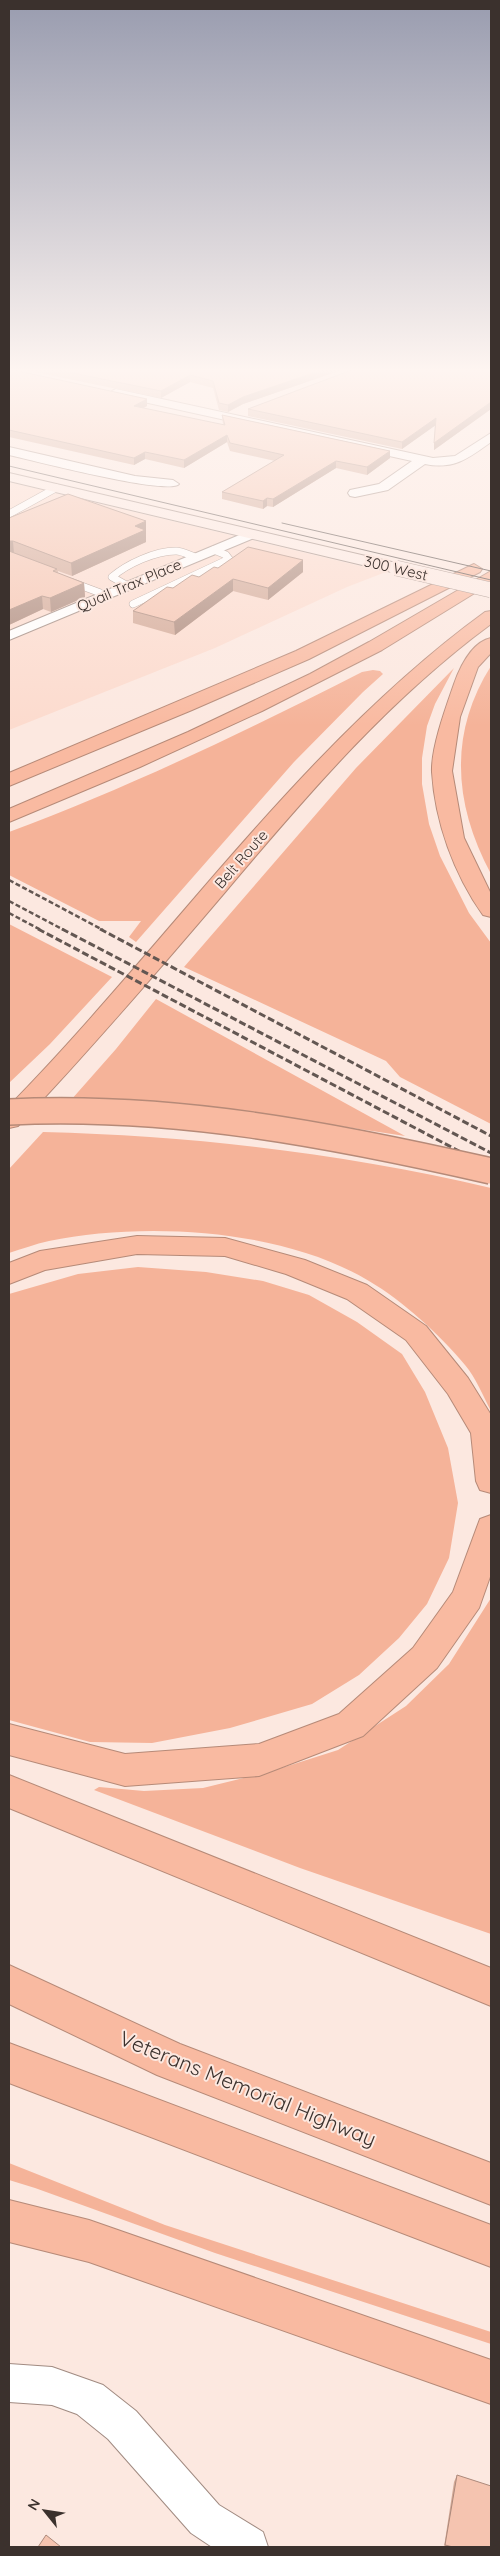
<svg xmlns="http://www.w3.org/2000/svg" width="500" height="2556" font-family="Quicksand,sans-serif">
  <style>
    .built { fill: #fcdbce }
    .green { fill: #f5b399 }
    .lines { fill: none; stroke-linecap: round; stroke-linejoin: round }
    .lane-casing { stroke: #a18b82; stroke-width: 8 }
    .street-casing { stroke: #a18b82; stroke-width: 2 }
    .secondary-casing { stroke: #a18b82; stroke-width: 2 }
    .highway-casing { stroke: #b68a78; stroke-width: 2 }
    .lane { stroke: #fff; stroke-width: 7 }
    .street { fill: #fff; fill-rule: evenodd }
    .secondary { fill: #fdeae3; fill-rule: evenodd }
    .highway { fill: #f9baa1; fill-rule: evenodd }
    .tram { stroke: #635752; stroke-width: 1 }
    .rail-far1 { stroke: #635752; stroke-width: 2.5; stroke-dasharray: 5 2.5; stroke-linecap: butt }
    .rail { stroke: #635752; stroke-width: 3; stroke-dasharray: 7 3; stroke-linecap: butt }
    .secondary-bridge-casing { stroke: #a18b82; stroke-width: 16; stroke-linecap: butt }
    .highway-bridge-casing { stroke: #b68a78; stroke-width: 28; stroke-linecap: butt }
    .secondary-bridge { stroke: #fdeae3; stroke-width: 15 }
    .highway-bridge { stroke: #f9baa1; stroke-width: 25 }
    .wall { fill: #d3a997 }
    .shaded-wall { fill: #ac897b }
    .building { fill: #f5c4b0; stroke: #ac897b }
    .labels { text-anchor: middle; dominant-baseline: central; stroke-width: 4; stroke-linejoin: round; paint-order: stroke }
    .far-street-label { font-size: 15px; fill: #3b312d; stroke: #fce8e0 }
    .near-street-label { font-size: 21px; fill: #3b312d; stroke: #fce8e0 }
  </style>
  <rect width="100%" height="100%" fill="#fce8e0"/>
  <path class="built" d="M9 482 348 563 386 572 347 587 215 648 9 730Z"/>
  <path class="green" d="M491 666V874C454 805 448 734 491 666Z
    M454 668 435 704 427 726 422 758V784L429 824 440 856 469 913 491 943V1124L400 1077 386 1061 184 967 356 768Z
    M373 670 380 671 383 674 363 692 294 762 136 942 129 937 141 921H99L9 875V832C130 787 246 731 362 672Z
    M9 924 112 977 50 1044 9 1083Z
    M156 999 405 1136 254 1113 71 1100 116 1049Z
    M43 1132C194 1136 344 1153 491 1188V1411C483 1396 476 1378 465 1365 440 1335 403 1301 369 1281 283 1229 145 1221 49 1241 35 1244 22 1249 9 1253V1169Z
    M138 1267 206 1272 263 1281 309 1295 357 1322 402 1354 425 1392 448 1448 458 1503 449 1558 427 1604 399 1638 359 1675 312 1704 230 1728 152 1743 90 1742 9 1720V1294L78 1274Z
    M491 1598V1934L300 1868 94 1790 99 1787 144 1791 203 1788 272 1771 338 1750 406 1706 449 1664Z
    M9 2163 165 2225 491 2332V2344L215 2253 35 2188 9 2180Z"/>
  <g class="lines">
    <g class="lane-casing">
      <path id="lane" d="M9 514 56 488
        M71 582 106 595
        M128 586 112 577C127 564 155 551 176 551 182 551 189 555 195 557
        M133 604 229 559 226 555 214 550"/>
    </g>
    <g class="street-casing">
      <path id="street" d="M116 389 433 458 455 456 491 433V442C469 458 454 470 425 464L388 490 355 497 350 496 348 493 350 490 379 484 412 461 112 395V391Z
        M9 447 135 476 173 480 179 484C169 496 31 460 9 455Z
        M249 531 254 532 256 535 254 538 9 640V631Z
        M9 2364 52 2367 103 2385 136 2411 219 2505 263 2532 268 2547H212L191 2533 108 2439 77 2414 52 2405 9 2402Z"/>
    </g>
    <g class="secondary-casing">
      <path id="secondary" d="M9 473 396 563 404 568 396 573 9 481Z"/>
    </g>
    <g class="highway-casing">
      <path id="highway" d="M474 564 482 569 480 572 309 659 192 710 9 786V773L296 651Z
        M491 571V583L382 650 262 711 140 767 9 822V809L188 732 310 674 369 642Z
        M491 611V624C389 699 307 795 226 891 158 971 90 1050 18 1126L9 1128V1106C168 944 301 746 485 612Z
        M491 638V653L478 667 460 717 452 771 464 838 491 894V917L483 915C454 874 435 822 432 772 431 748 446 707 454 684 460 667 472 642 491 638Z
        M137 1236 225 1238 305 1260 367 1285 426 1326 468 1378 491 1415V1493L480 1490 476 1481 471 1433 448 1394 406 1340 347 1299 286 1274 225 1256 137 1254 45 1270 9 1284V1263L40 1251Z
        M491 1515V1574L479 1608 437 1668 363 1736 259 1776 125 1786 9 1755V1724L125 1754 259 1744 339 1714 413 1648 453 1592 480 1519Z
        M9 1775 491 1968V2006L9 1808Z
        M9 1965 180 2044 491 2163V2205L157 2075 9 2004Z
        M9 2043 491 2225V2267L9 2083Z
        M9 2200 89 2220 491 2360V2404L89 2262 9 2242Z"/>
    </g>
    <use href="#lane" class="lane"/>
    <use href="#street" class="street"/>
    <use href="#secondary" class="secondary"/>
    <use href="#highway" class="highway"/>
    <path class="tram" d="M9 466 491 580
      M282 523 491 571"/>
    <path class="rail-far1" d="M9 880 103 930
      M9 901 64 930
      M9 913 41 930"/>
    <path class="rail" d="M38 929 491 1168
      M62 929 491 1153
      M100 929 491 1136"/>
    <g class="secondary-bridge-casing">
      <path id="secondary-bridge" d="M396 568 491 590"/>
    </g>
    <g class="highway-bridge-casing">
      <path id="highway-bridge" d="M9 1112C172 1104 333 1135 491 1171"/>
    </g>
    <use href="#secondary-bridge" class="secondary-bridge"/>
    <use href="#highway-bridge" class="highway-bridge"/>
  </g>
  <path class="wall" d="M15 368H347L243 404 228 412 219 410 213 388 190 382 161 398Z
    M491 368V409L434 450 435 425 402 449 248 416V409Z
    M9 369 147 399V406L143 408 223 425 222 415 390 451V458L367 475 336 468 273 507 267 506 263 509 222 499V492L275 461 230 451 227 442 184 468 145 459 134 465 9 437Z
    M9 518 146 534H145L146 542 72 576 58 571V573L84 583 85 597 51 612 43 609 9 625Z
    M218 568 303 572 268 600 233 591 175 635 133 623V611L173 588 199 577Z
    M457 2475 491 2547H444L454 2482Z"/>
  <path class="shaded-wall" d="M328 368H347L243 404 228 412V405L243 397Z
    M190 375V382L161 398V391Z
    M147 399V406L134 413V406Z
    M491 402V409L434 450V443Z
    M436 418V425L402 449V442Z
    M227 435V442L184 468V460Z
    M390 451V458L367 475V467Z
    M145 452V459L134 465V458Z
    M336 461V468L273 507V499Z
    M267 498V506L263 509V501Z
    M146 521V542L72 576 71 563 135 526Z
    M9 541H13L14 554 9 555Z
    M303 560V572L268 600V588Z
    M233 579V591L175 635 174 622Z
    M84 583 85 597 51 612 50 598Z
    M42 596 43 609 9 625V610Z"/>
  <path class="building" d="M48 368H328L243 397 228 405 219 403 213 381 190 375 161 391Z
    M357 368H491V402L434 443 436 418 402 442 248 409Z
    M9 369 147 399 134 406 225 425 222 415 390 451 367 467 336 461 273 499 267 498 263 501 222 492 284 455 230 443 227 435 184 460 145 452 134 458 9 430Z
    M68 494 146 521 135 526 145 530 71 563 13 541H9V518Z
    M248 547 303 560 268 588 233 579 174 622 133 611 167 587 173 588 192 575 199 577 214 567 218 568Z
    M9 551 57 569 53 571 84 583 50 598 42 596 9 610Z
    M457 2475 491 2486V2547H453L445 2545Z
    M46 2535 61 2547H38Z"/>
  <linearGradient id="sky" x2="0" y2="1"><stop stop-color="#999caf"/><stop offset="0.51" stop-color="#fef5f1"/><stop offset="1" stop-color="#fef5f1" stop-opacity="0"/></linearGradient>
  <rect width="500" height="726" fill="url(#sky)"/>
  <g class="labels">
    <g class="far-street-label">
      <text transform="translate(396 568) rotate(13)">300 West</text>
      <text transform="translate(129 585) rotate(-23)">Quail Trax Place</text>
      <text transform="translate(241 859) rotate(-49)">Belt Route</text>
    </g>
    <g class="near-street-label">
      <text transform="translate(248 2088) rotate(22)">Veterans Memorial Highway</text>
    </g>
  </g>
  <rect width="500" height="2556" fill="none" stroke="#3b312d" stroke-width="20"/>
  <g transform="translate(45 2511) rotate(300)" stroke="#fce8e0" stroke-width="4" paint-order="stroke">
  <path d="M0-4L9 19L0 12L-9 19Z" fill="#3b312d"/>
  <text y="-8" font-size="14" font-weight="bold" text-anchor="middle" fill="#3b312d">N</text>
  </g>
</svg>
